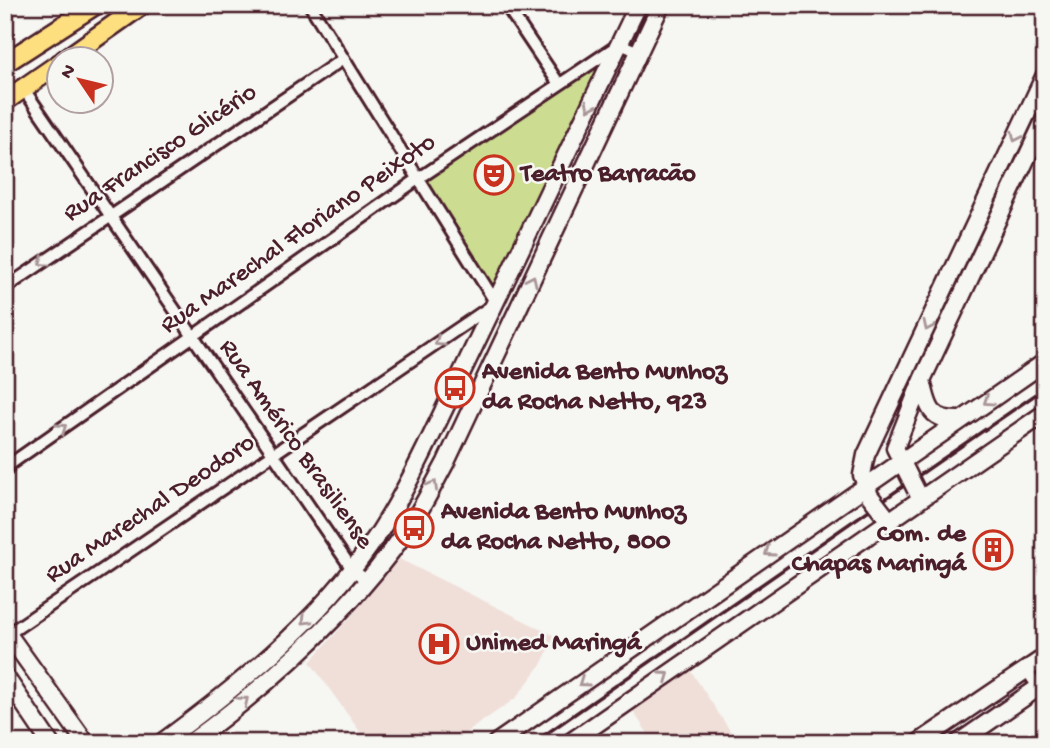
<svg xmlns="http://www.w3.org/2000/svg" width="1050" height="748" font-family="'Gochi Hand',sans-serif">
  <style>
    .built { fill: #f0dfd9 }
    .green { fill: #ccdd91; stroke: #8b7e5e; stroke-width: 2 }
    .lines { fill: none; stroke-linecap: round; stroke-linejoin: round }
    .street-casing { stroke: #4a1f2b; stroke-width: 16 }
    .secondary-casing { stroke: #4a1f2b; stroke-width: 21 }
    .primary-casing { stroke: #4a1f2b; stroke-width: 23 }
    .street { stroke: #f6f6f2; stroke-width: 10 }
    .secondary { stroke: #f6f6f2; stroke-width: 16 }
    .primary { stroke: #fddf80; stroke-width: 18 }
    .rail { stroke: #4a1f2b; stroke-width: 3.5 }
    .secondary-bridge-casing { stroke: #4a1f2b; stroke-width: 21; stroke-linecap: butt }
    .secondary-bridge { stroke: #f6f6f2; stroke-width: 16 }
    .oneway { stroke: #a99598 }
    .labels { text-anchor: middle; dominant-baseline: central; stroke-width: 5; stroke-linejoin: round; paint-order: stroke }
    .street-label { font-size: 26px; fill: #4a1f2b; stroke: #f6f6f2 }
    .poi-label { font-size: 26px; font-weight: bold; fill: #4a1f2b; stroke: #f6f6f2; text-anchor: start }
  </style>
  <rect width="100%" height="100%" fill="#f6f6f2"/>
  <filter id="ink" filterUnits="userSpaceOnUse"><feTurbulence type="fractalNoise" baseFrequency=".0143" numOctaves="2"/><feDisplacementMap in="SourceGraphic" scale="14" xChannelSelector="R" yChannelSelector="G"/><feConvolveMatrix kernelMatrix="1 2 1 2 8 2 1 2 1" color-interpolation-filters="sRGB"/></filter>
  <g filter="url(#ink)">
    <path class="built" d="M395 557 555 636 541 665 516 698 451 743H368L310 662 354 613Z
      M685 662 738 743H654L627 702Z"/>
    <path class="green" d="M620 44 496 303 418 179Z"/>
    <g class="lines">
      <g class="street-casing">
        <path id="street" d="M310 5 496 303
          M506 5 559 84
          M23 88 352 569 367 581
          M5 288 343 59
          M6 467 418 179 620 44 639 52
          M5 636 493 305
          M1026 669 1045 698"/>
      </g>
      <g class="secondary-casing">
        <path id="secondary" d="M922 380C928 408 930 421 961 420
          M5 466V468
          M906 470 895 448 922 380 1045 119
          M869 493 862 475 866 455 1045 75
          M5 630 86 743
          M5 676 50 743
          M161 743C247 680 335 608 390 515 403 494 414 471 425 449L638 5
          M190 743C273 682 350 612 409 527 423 507 434 484 446 462L661 5
          M496 743 1045 362
          M569 743 1045 413
          M918 743 1045 657
          M958 743 1045 683"/>
      </g>
      <g class="primary-casing">
        <path id="primary" d="M64 60 142 5
          M5 63 95 5
          M5 101 60 63"/>
      </g>
      <use href="#street" class="street"/>
      <use href="#secondary" class="secondary"/>
      <use href="#primary" class="primary"/>
      <path class="rail" d="M533 743 1045 388"/>
      <g class="secondary-bridge-casing">
        <path id="secondary-bridge" d="M907 472 916 490
          M870 496 884 514"/>
      </g>
      <use href="#secondary-bridge" class="secondary-bridge"/>
    </g>
    <defs><path id="oneway-chevron" d="M-2-3.5L2.5 0L-2 3.5" fill="none" stroke-width="1.6" stroke-linecap="round" stroke-linejoin="round" transform="scale(1.75)"/></defs>
    <g class="oneway">
      <use href="#oneway-chevron" transform="translate(590 106) rotate(116)"/>
      <use href="#oneway-chevron" transform="translate(1016 137) rotate(115)"/>
      <use href="#oneway-chevron" transform="translate(43 262) rotate(146)"/>
      <use href="#oneway-chevron" transform="translate(532 280) rotate(-65)"/>
      <use href="#oneway-chevron" transform="translate(928 326) rotate(116)"/>
      <use href="#oneway-chevron" transform="translate(439 342) rotate(146)"/>
      <use href="#oneway-chevron" transform="translate(988 401) rotate(146)"/>
      <use href="#oneway-chevron" transform="translate(62 428) rotate(-35)"/>
      <use href="#oneway-chevron" transform="translate(433 485) rotate(-60)"/>
      <use href="#oneway-chevron" transform="translate(769 552) rotate(145)"/>
      <use href="#oneway-chevron" transform="translate(306 620) rotate(135)"/>
      <use href="#oneway-chevron" transform="translate(665 676) rotate(-35)"/>
      <use href="#oneway-chevron" transform="translate(583 682) rotate(145)"/>
      <use href="#oneway-chevron" transform="translate(244 701) rotate(-39)"/>
    </g>
  </g>
  <defs>
    <g id="theatre-ring" transform="scale(2.0125)"><circle r="9.5" fill="#f6f6f2" stroke="#c8321e" stroke-width="1.5"/><path d="M-5-5.5Q0-4 5-5.5V0Q5 5 0 6Q-5 5-5 0ZM-3.3-2.5H-1v1.5H-3.3ZM1-2.5H3.3v1.5H1ZM-2.8 1Q0 5.5 2.8 1Z" fill="#c8321e"/></g>
    <g id="bus-ring" transform="scale(2.0125)"><circle r="9.5" fill="#f6f6f2" stroke="#c8321e" stroke-width="1.5"/><path d="M-5-6H5V4H4V6H2V4H-2V6H-4V4H-5ZM-3.5-4V0h7V-4ZM-3.5 1.2v1.5H-2V1.2ZM2 1.2v1.5H3.5V1.2Z" fill="#c8321e"/></g>
    <g id="building-ring" transform="scale(2.0125)"><circle r="9.5" fill="#f6f6f2" stroke="#c8321e" stroke-width="1.5"/><path d="M-4-6H4V6H1V3H-1V6H-4ZM-2.5-4.3h1.7v1.8h-1.7ZM.8-4.3h1.7v1.8H.8ZM-2.5-1h1.7V.8h-1.7ZM.8-1h1.7V.8H.8Z" fill="#c8321e"/></g>
    <g id="hospital-ring" transform="scale(2.0125)"><circle r="9.5" fill="#f6f6f2" stroke="#c8321e" stroke-width="1.5"/><path d="M-5-5h3v3.5h4V-5h3V5h-3V1.5h-4V5h-3Z" fill="#c8321e"/></g>
  </defs>
  <g fill-rule="evenodd">
    <use href="#theatre-ring" x="494" y="175"/>
    <use href="#bus-ring" x="455" y="388"/>
    <use href="#bus-ring" x="414" y="528"/>
    <use href="#building-ring" x="993" y="550"/>
    <use href="#hospital-ring" x="439" y="644"/>
  </g>
  <g class="labels">
    <g class="street-label">
      <text transform="translate(161 154) rotate(-34)">Rua Francisco Glicério</text>
      <text transform="translate(299 235) rotate(-35)">Rua Marechal Floriano Peixoto</text>
      <text transform="translate(295 445) rotate(55)">Rua Américo Brasiliense</text>
      <text transform="translate(151 510) rotate(-34)">Rua Marechal Deodoro</text>
    </g>
    <g class="poi-label">
      <text x="521" y="175">Teatro Barracão</text>
      <text x="482" y="373">Avenida Bento Munhoz<tspan x="482" dy="30">da Rocha Netto, 923</tspan></text>
      <text x="441" y="513">Avenida Bento Munhoz<tspan x="441" dy="30">da Rocha Netto, 800</tspan></text>
      <text x="966" y="535" text-anchor="end">Com. de<tspan x="966" dy="30">Chapas Maringá</tspan></text>
      <text x="466" y="644">Unimed Maringá</text>
    </g>
  </g>
  <rect width="1050" height="748" fill="none" stroke="#f6f6f2" stroke-width="28"/>
  <rect x="14" y="14" width="1022" height="720" fill="none" stroke="#4a1f2b" stroke-width="2.5" filter="url(#ink)"/>
  <g transform="translate(80 80) rotate(305)"><circle r="33" fill="#f6f6f2" stroke="#b1a0a2" stroke-width="2"/>
  <path d="M0-5L12 26L0 18L-12 26Z" fill="#c8321e"/>
  <text y="-10" font-size="19" font-weight="bold" text-anchor="middle" fill="#4a1f2b">N</text>
  </g>
</svg>
